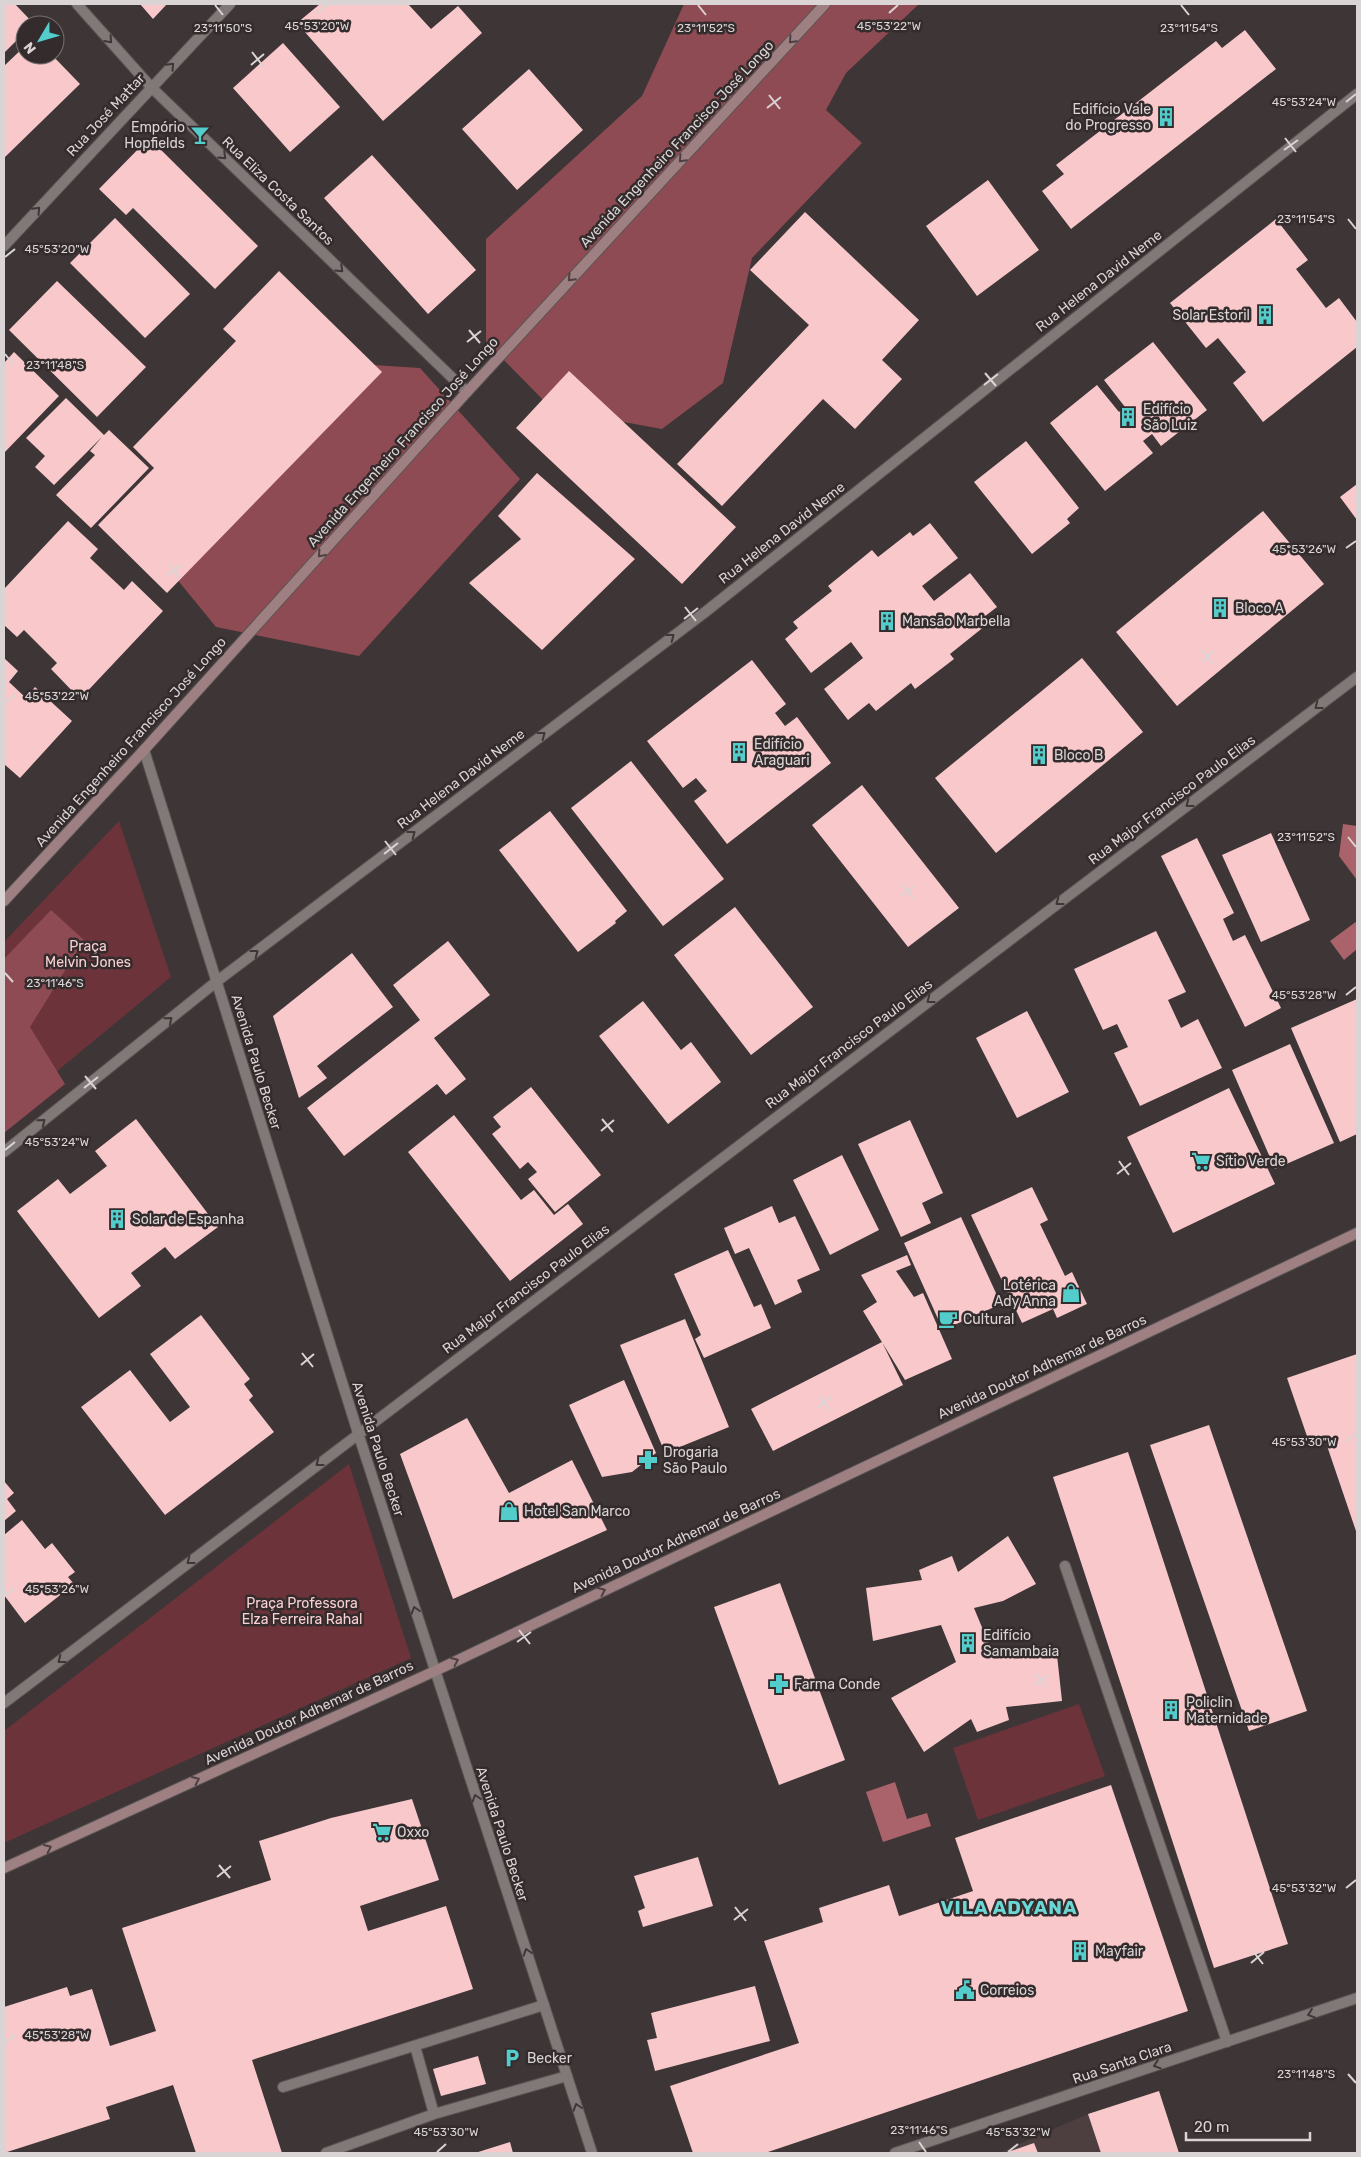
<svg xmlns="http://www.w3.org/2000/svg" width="1361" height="2157" font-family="Rubik,sans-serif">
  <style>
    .built { fill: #4d3e3f }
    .green { fill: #6c343a }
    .forest { fill: #8f4b53 }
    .water { fill: #aa636a }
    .building { fill: #f9c8cb }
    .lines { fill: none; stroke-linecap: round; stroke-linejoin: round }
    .lane-casing { stroke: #5b5454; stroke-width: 12 }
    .street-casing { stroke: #5b5454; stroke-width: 12 }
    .secondary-casing { stroke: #5b5454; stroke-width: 12 }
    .lane { stroke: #817878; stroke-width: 10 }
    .street { stroke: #817878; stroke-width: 10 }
    .secondary { stroke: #9e8082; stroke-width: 10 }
    .oneway { stroke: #3f3737 }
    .oneway2 { stroke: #4e4042 }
    .ticks { fill: none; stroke: #dad4d5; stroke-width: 2 }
    .labels { text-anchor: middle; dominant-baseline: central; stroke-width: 5; stroke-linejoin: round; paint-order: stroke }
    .poi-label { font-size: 14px; fill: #dad4d5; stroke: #332b2c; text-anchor: start }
    .street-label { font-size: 14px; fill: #dad4d5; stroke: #332b2c }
    .park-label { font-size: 14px; fill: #fbd0d2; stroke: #332b2c }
    .district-label { font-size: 19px; font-weight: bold; letter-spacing: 1px; fill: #6bd8d6; stroke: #332b2c }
    .ticks-label { font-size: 12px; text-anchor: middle; fill: #dad4d5; stroke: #332b2c; stroke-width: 5; stroke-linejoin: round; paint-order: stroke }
  </style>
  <rect width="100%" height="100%" fill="#3d3536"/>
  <path class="built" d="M1159 2091 1179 2153H998L1088 2114Z"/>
  <path class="green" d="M119 821 171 977 4 1115V942Z
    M349 1464 411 1658 4 1843V1731Z
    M1079 1704 1105 1776 978 1820 953 1748Z"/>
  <path class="forest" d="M684 4H919L846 73 826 110 862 143 752 258 723 383 662 429 552 409 486 342V239L642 96Z
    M341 363 420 368 520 479 359 656 216 627 171 572Z
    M51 910 84 940 30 1027 65 1084 4 1133V959Z"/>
  <path class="water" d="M1343 824 1357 826V880L1339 856Z
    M1357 921V949L1344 960 1330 941Z
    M895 1782 907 1819 927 1813 931 1826 883 1842 866 1792Z"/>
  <path class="building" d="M4 4H15L34 24 25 25V32L4 53Z
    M140 4H167L153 19Z
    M320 4H408L431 29 458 6 482 33 383 121 297 23Z
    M1245 30 1276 69 1071 229 1042 191 1064 174 1056 165 1216 41 1222 48Z
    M283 43 340 107 290 152 233 88Z
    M25 46V55H52L80 84 4 158V66Z
    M529 69 583 130 517 190 462 129Z
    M149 138 258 246 215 289 133 208 126 215 99 189Z
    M372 155 476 270 428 314 324 198Z
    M988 180 1039 250 977 296 926 226Z
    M805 212 919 320 882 360 902 379 855 429 823 399 722 506 677 464 809 325 750 270Z
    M115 218 190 294 145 338 70 263Z
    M1276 219 1308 260 1296 269 1326 308 1339 298 1357 322V347L1263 422 1233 383 1246 372 1218 338 1206 348 1170 303Z
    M279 271 382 372 167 593 98 525 154 468 133 447 236 341 223 329Z
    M57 281 146 367 97 417 9 330Z
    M1153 342 1207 410 1161 446 1152 434 1143 441 1153 453 1105 491 1050 423 1097 385 1119 412 1125 407 1104 380Z
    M14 352 59 396 4 453V363Z
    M569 371 736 527 682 584 516 428Z
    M66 398 104 435 109 430 149 468 91 528 56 495 95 455 90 451 102 437 54 485 35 467 45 456 26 438Z
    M1026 441 1079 508 1067 519 1070 523 1032 554 974 482Z
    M537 473 635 559 542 650 469 583 521 539 498 516Z
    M1357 484V520L1340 497Z
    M1263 511 1324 584 1177 706 1116 632Z
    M68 521 98 549 90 558 124 590 132 581 163 611 80 699 51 669 57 663 24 630 17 637 4 625V589Z
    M930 523 958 558 922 586 934 601 970 573 997 607 980 620 985 626 950 654 954 659 915 689 911 683 876 711 869 703 848 720 824 689 863 658 851 642 811 673 785 639 798 628 793 622 832 591 828 586 872 550 878 557 910 532 913 536Z
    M4 658 18 671 9 682 26 698 35 687 72 721 20 778 4 764Z
    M1082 658 1143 732 996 853 935 778Z
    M752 660 786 704 775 713 785 726 797 717 831 763 727 844 694 801 707 791 696 778 683 788 647 741Z
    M631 761 724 879 663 926 571 808Z
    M862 785 959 908 908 947 812 825Z
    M550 811 627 911 615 921 616 923 578 952 499 850Z
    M1271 833 1310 920 1261 942 1222 855Z
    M1197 838 1234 913 1223 919 1233 941 1245 935 1281 1008 1245 1027 1161 856Z
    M735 907 813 1007 751 1055 674 955Z
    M1156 931 1186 992 1168 1000 1181 1028 1198 1019 1222 1068 1140 1106 1114 1053 1128 1047 1117 1024 1103 1030 1074 969Z
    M448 941 490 995 434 1038 466 1079 446 1095 437 1084 344 1156 307 1108 420 1020 393 985Z
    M352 953 393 1007 317 1066 327 1078 299 1098 273 1016Z
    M1357 999V1134L1340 1142 1291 1028Z
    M643 1001 681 1050 691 1042 721 1082 668 1124 599 1036Z
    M1027 1011 1069 1092 1017 1118 976 1038Z
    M1290 1044 1334 1143 1275 1169 1232 1070Z
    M531 1087 601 1175 555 1212 528 1179 537 1172 528 1162 520 1169 492 1134 501 1127 493 1117Z
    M1229 1088 1275 1184 1173 1233 1127 1137Z
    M454 1115 521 1200 534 1190 554 1215 568 1204 583 1224 510 1281 408 1152Z
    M136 1119 218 1227 175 1259 165 1247 131 1273 141 1286 99 1318 17 1211 58 1179 70 1194 107 1166 95 1151Z
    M910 1120 943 1193 922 1203 931 1223 901 1237 858 1144Z
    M842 1155 879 1230 830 1255 793 1180Z
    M1032 1187 1048 1220 1040 1224 1065 1276 1072 1272 1087 1304 1057 1318 1053 1309 1022 1323 971 1215Z
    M772 1206 779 1223 795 1216 820 1270 797 1280 802 1292 775 1305 749 1248 735 1254 724 1228Z
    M961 1217 1001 1304 943 1330 904 1243Z
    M728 1250 754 1307 761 1304 771 1328 704 1358 695 1339 701 1335 674 1274Z
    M907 1255 911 1265 896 1271 914 1297 923 1293 952 1359 905 1380 863 1311 877 1302 861 1275Z
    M201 1315 250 1379 244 1384 253 1396 249 1400 274 1432 165 1515 81 1407 130 1370 170 1422 190 1407 150 1354Z
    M685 1319 729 1427 665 1453 620 1345Z
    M882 1342 903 1385 773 1451 751 1409Z
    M1357 1354V1534L1324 1437 1309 1442 1287 1378Z
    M624 1380 656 1453 632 1472 602 1477 569 1405Z
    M467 1418 509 1493 572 1460 607 1530 453 1599 400 1454Z
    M1209 1425 1307 1711 1249 1731 1150 1445Z
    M1128 1452 1288 1944 1214 1968 1053 1477Z
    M4 1481 14 1493 7 1499 16 1511 4 1521Z
    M22 1520 45 1549 52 1543 75 1572 68 1577 74 1584 25 1623 4 1595V1535Z
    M1008 1536 1036 1584 1003 1601 974 1608 993 1654 1056 1646 1062 1701 1006 1707 1009 1720 977 1732 971 1719 924 1752 891 1698 956 1662 941 1625 873 1641 866 1588 922 1580 919 1570 952 1556 958 1572Z
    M780 1583 845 1760 779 1785 714 1607Z
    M1111 1785 1188 2011 765 2153H693L670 2086 799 2043 764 1941 823 1922 819 1908 889 1885 899 1916 973 1891 955 1838Z
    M412 1799 439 1880 360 1906 368 1931 446 1906 473 1989 252 2060 282 2153H196L173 2085 106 2107 110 2119 4 2153V2007L67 1987 70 1996 92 1989 110 2046 156 2031 122 1928 271 1880 259 1841 331 1818Z
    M698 1857 713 1906 643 1927 638 1911 645 1908 634 1876Z
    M755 1986 770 2041 655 2071 647 2040 657 2038 651 2013Z
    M478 2056 486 2084 441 2096 433 2069Z
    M1159 2091 1179 2153H1101L1088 2114Z
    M510 2142 513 2153H475Z
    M1034 2143 1038 2153H1005Z"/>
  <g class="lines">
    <g class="lane-casing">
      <path id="lane" d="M1065 1566 1227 2042
        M415 2046 434 2114
        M283 2087 544 2005
        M326 2153 434 2114 567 2076"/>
    </g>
    <g class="street-casing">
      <path id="street" d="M77 4 151 87 467 392
        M4 246 230 4
        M144 750 358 1433 592 2153
        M4 1152 216 982 704 613 1357 94
        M4 1703 1357 677
        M895 2153 1357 1998"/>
    </g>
    <g class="secondary-casing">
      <path id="secondary" d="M4 901 144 750 467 392 825 4
        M4 1868 435 1671 1357 1233"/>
    </g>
    <use href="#lane" class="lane"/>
    <use href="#street" class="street"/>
    <use href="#secondary" class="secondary"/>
  </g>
  <defs><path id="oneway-chevron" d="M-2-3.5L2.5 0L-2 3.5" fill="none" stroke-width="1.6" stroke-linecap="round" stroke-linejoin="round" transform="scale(1.25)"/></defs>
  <g class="oneway">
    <use href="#oneway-chevron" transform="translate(109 40) rotate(48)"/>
    <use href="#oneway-chevron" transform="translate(171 66) rotate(-47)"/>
    <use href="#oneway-chevron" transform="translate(223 156) rotate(44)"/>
    <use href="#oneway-chevron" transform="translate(37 210) rotate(-47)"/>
    <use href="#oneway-chevron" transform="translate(340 269) rotate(44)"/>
    <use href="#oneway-chevron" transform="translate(671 637) rotate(-37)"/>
    <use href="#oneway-chevron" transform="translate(1318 706) rotate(143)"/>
    <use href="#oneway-chevron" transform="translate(542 735) rotate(-37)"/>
    <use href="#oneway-chevron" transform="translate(1189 804) rotate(143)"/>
    <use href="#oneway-chevron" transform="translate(412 834) rotate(-37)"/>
    <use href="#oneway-chevron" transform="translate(1059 902) rotate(143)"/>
    <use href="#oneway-chevron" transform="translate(255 953) rotate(-37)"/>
    <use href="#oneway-chevron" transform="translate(930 1000) rotate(143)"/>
    <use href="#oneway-chevron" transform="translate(169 1020) rotate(-39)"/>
    <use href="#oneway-chevron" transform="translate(42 1122) rotate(-39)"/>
    <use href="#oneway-chevron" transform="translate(319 1463) rotate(143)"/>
    <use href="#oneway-chevron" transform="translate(190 1561) rotate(143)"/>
    <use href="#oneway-chevron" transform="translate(415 1610) rotate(-108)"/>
    <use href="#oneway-chevron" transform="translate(61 1660) rotate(143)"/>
    <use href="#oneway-chevron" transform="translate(476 1798) rotate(-108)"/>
    <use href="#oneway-chevron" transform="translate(527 1952) rotate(-108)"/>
    <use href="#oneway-chevron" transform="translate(1311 2014) rotate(161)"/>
    <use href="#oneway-chevron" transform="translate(1157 2065) rotate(161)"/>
    <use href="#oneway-chevron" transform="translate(577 2107) rotate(-108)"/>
  </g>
  <g class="oneway2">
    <use href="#oneway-chevron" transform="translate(792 40) rotate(133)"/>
    <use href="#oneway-chevron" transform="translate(682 159) rotate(133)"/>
    <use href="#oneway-chevron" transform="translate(571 278) rotate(133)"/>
    <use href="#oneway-chevron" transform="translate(321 554) rotate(132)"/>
    <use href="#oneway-chevron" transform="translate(602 1591) rotate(-25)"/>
    <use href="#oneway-chevron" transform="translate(455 1661) rotate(-25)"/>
    <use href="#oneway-chevron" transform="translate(196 1780) rotate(-25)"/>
    <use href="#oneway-chevron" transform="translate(48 1848) rotate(-25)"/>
  </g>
  <path class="ticks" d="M215 5 223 15M698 5 706 15M1181 5 1189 15M317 13 327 5M889 13 898 5M252 52 263 66M251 65 264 54M769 95 780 109M1346 102 1356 94M767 108 781 97M1285 138 1296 152M1284 150 1298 140M1348 219 1356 229M5 257 15 249M469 330 480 343M467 342 481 331M5 354 13 364M985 373 996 386M984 385 998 374M1346 548 1356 541M169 564 180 578M167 576 181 565M685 607 696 621M684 619 698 608M1202 650 1213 664M1201 662 1214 651M5 703 15 695M1348 837 1356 847M385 841 396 855M384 854 398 843M902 884 913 898M901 896 914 886M5 973 13 982M1346 995 1356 987M85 1076 96 1089M84 1088 98 1077M602 1119 613 1132M601 1131 614 1120M5 1150 15 1142M1119 1161 1129 1175M1117 1174 1131 1163M302 1353 313 1367M301 1365 314 1354M819 1396 829 1410M817 1408 831 1397M1346 1441 1356 1434M5 1596 15 1588M519 1630 530 1644M517 1642 531 1632M1035 1673 1046 1687M1034 1685 1048 1675M219 1865 230 1878M217 1877 231 1866M1346 1888 1356 1880M735 1907 746 1921M734 1920 748 1909M1252 1950 1263 1964M1251 1963 1264 1952M5 2043 15 2035M1348 2074 1356 2083M919 2142 926 2152M437 2152 446 2144M1008 2152 1018 2144"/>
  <defs>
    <g id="building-bare" transform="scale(1.5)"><path d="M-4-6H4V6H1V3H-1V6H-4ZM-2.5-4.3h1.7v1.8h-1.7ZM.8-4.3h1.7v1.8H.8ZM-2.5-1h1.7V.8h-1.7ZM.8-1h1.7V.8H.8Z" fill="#52cdcc" stroke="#332b2c" stroke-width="2.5" paint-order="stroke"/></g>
    <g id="bar-bare" transform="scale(1.5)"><path d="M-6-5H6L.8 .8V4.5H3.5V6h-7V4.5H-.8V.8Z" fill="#52cdcc" stroke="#332b2c" stroke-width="2.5" paint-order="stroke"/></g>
    <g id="supermarket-bare" transform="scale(1.5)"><path d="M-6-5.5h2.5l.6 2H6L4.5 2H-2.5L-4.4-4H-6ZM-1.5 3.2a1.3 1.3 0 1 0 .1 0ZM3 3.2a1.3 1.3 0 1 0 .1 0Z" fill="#52cdcc" stroke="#332b2c" stroke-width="2.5" paint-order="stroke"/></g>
    <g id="shop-bare" transform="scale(1.5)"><path d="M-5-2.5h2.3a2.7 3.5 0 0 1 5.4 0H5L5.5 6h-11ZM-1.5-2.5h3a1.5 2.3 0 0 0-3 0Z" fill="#52cdcc" stroke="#332b2c" stroke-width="2.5" paint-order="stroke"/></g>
    <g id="cafe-bare" transform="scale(1.5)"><path d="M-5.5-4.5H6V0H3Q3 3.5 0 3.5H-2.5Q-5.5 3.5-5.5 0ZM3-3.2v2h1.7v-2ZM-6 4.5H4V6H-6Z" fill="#52cdcc" stroke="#332b2c" stroke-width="2.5" paint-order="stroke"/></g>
    <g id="pharmacy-bare" transform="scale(1.5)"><path d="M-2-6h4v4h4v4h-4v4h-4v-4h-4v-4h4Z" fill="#52cdcc" stroke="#332b2c" stroke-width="2.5" paint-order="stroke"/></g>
    <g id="civic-bare" transform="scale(1.5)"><path d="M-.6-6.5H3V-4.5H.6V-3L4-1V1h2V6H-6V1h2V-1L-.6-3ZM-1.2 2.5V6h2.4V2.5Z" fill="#52cdcc" stroke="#332b2c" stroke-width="2.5" paint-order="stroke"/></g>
    <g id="parking-bare" transform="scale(1.5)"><path d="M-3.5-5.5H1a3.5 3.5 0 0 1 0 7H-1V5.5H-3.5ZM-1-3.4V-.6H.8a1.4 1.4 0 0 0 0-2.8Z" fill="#52cdcc" stroke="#332b2c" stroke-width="2.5" paint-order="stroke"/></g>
  </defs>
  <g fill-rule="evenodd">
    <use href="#building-bare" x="1166" y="117"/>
    <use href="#bar-bare" x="200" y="135"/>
    <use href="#building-bare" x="1265" y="315"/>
    <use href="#building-bare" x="1128" y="417"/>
    <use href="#building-bare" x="1220" y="608"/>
    <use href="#building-bare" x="887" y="621"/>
    <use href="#building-bare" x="739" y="752"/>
    <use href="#building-bare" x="1039" y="755"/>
    <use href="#supermarket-bare" x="1201" y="1161"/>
    <use href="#building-bare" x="117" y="1219"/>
    <use href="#shop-bare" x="1071" y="1293"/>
    <use href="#cafe-bare" x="948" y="1319"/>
    <use href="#pharmacy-bare" x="648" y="1460"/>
    <use href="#shop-bare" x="509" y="1511"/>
    <use href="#building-bare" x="968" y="1643"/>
    <use href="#pharmacy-bare" x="779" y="1684"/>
    <use href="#building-bare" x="1171" y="1710"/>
    <use href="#supermarket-bare" x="382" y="1832"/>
    <use href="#building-bare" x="1080" y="1951"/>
    <use href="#civic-bare" x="965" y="1990"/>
    <use href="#parking-bare" x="512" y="2058"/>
  </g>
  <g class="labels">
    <g class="poi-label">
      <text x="1151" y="109" text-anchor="end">Edifício Vale<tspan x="1151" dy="16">do Progresso</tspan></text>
      <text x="185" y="127" text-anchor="end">Empório<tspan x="185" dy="16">Hopfields</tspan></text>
      <text x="1250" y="315" text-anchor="end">Solar Estoril</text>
      <text x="1143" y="409">Edifício<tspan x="1143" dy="16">São Luiz</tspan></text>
      <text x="1235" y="608">Bloco A</text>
      <text x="902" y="621">Mansāo Marbella</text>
      <text x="754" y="744">Edifício<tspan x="754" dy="16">Araguari</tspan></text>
      <text x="1054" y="755">Bloco B</text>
      <text x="1216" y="1161">Sítio Verde</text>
      <text x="132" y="1219">Solar de Espanha</text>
      <text x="1056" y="1285" text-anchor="end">Lotérica<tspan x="1056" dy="16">Ady Anna</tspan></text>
      <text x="963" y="1319">Cultural</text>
      <text x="663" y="1452">Drogaria<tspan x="663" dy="16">São Paulo</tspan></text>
      <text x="524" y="1511">Hotel San Marco</text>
      <text x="983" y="1635">Edifício<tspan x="983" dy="16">Samambaia</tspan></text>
      <text x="794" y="1684">Farma Conde</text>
      <text x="1186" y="1702">Policlin<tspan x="1186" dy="16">Maternidade</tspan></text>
      <text x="397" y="1832">Oxxo</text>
      <text x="1095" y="1951">Mayfair</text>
      <text x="980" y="1990">Correios</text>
      <text x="527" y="2058">Becker</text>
    </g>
    <g class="street-label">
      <text transform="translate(106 115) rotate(-47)">Rua José Mattar</text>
      <text transform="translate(677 144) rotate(-47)">Avenida Engenheiro Francisco José Longo</text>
      <text transform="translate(278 191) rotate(44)">Rua Eliza Costa Santos</text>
      <text transform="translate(1099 281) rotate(-38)">Rua Helena David Neme</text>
      <text transform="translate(403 442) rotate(-48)">Avenida Engenheiro Francisco José Longo</text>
      <text transform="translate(782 533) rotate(-38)">Rua Helena David Neme</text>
      <text transform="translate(131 742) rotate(-48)">Avenida Engenheiro Francisco José Longo</text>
      <text transform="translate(461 779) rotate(-37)">Rua Helena David Neme</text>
      <text transform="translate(1172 800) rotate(-37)">Rua Major Francisco Paulo Elias</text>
      <text transform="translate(849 1044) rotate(-37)">Rua Major Francisco Paulo Elias</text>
      <text transform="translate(256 1062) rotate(73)">Avenida Paulo Becker</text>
      <text transform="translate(526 1289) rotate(-37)">Rua Major Francisco Paulo Elias</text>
      <text transform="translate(1042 1367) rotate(-25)">Avenida Doutor Adhemar de Barros</text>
      <text transform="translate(378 1449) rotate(72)">Avenida Paulo Becker</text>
      <text transform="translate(676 1541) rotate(-25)">Avenida Doutor Adhemar de Barros</text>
      <text transform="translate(309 1713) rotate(-25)">Avenida Doutor Adhemar de Barros</text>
      <text transform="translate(502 1834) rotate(72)">Avenida Paulo Becker</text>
      <text transform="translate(1122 2063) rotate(-19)">Rua Santa Clara</text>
    </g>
    <g class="park-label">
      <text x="88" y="946">Praça<tspan x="88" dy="16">Melvin Jones</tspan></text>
      <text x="302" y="1603">Praça Professora<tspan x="302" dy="16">Elza Ferreira Rahal</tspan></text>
    </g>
    <g class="district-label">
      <text x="1009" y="1907">VILA ADYANA</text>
    </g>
  </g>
  <g class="ticks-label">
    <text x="317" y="30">45°53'20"W</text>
    <text x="889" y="30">45°53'22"W</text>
    <text x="223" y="32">23°11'50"S</text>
    <text x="706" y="32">23°11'52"S</text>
    <text x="1189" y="32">23°11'54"S</text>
    <text x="1304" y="106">45°53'24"W</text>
    <text x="1306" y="223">23°11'54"S</text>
    <text x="57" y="253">45°53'20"W</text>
    <text x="55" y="369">23°11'48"S</text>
    <text x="1304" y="553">45°53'26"W</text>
    <text x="57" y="700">45°53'22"W</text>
    <text x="1306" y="841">23°11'52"S</text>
    <text x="55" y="987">23°11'46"S</text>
    <text x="1304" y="999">45°53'28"W</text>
    <text x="57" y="1146">45°53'24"W</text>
    <text x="1304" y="1446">45°53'30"W</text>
    <text x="57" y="1593">45°53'26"W</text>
    <text x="1304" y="1892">45°53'32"W</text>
    <text x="57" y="2039">45°53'28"W</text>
    <text x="1306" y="2078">23°11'48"S</text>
    <text x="919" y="2134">23°11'46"S</text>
    <text x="446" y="2136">45°53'30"W</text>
    <text x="1018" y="2136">45°53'32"W</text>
  </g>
  <rect width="1361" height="2157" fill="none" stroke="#dad4d5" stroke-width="10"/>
  <g transform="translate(40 40) rotate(232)"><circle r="24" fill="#332b2c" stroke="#766f70"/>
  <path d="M0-4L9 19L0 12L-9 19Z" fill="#52cdcc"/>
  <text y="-8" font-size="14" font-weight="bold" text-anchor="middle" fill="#dad4d5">N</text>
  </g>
  <path d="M1186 2132v8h124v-8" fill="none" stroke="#dad4d5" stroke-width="2.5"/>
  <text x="1194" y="2132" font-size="15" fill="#dad4d5" stroke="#332b2c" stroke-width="4" paint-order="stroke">20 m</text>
</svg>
